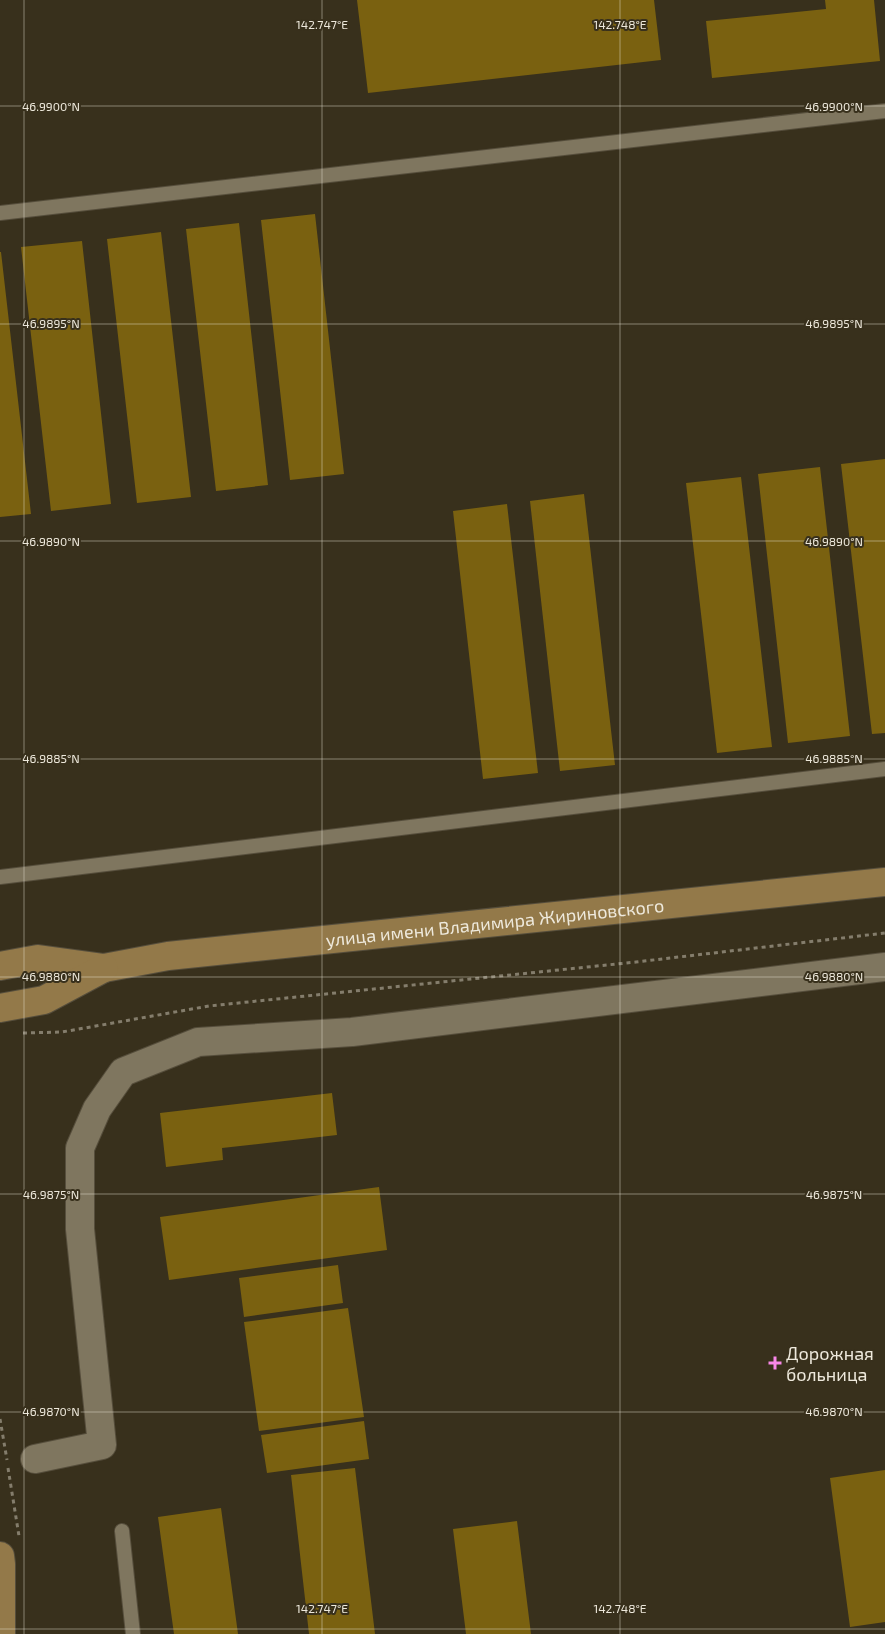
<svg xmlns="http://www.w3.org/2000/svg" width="885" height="1634" font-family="'Exo 2',sans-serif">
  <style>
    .building { fill: #7a6110 }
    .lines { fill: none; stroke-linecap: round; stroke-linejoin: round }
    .lane-casing { stroke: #564e3c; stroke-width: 16 }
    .street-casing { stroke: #564e3c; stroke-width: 30 }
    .primary-casing { stroke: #564e3c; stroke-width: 30 }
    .path { stroke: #847d6c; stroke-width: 3; stroke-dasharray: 4 4; stroke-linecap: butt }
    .lane { stroke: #7f765f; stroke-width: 14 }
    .street { stroke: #7f765f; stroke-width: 28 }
    .primary { stroke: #937949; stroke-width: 28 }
    .ticks { fill: none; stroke: #eee9dc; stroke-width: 1; stroke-opacity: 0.45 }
    .poi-dot { fill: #f987e8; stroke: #38301c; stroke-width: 2 }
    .labels { text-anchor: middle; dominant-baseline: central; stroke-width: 4; stroke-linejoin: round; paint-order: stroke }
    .street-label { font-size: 18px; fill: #eee9dc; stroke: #38301c }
    .poi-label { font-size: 18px; fill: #eee9dc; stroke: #38301c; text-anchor: start }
    .ticks-label { font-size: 12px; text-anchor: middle; fill: #eee9dc; stroke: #38301c; stroke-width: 4; stroke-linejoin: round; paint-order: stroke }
  </style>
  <rect width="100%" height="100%" fill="#38301c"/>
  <path class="building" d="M357 0H654L661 60 368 93Z
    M825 0H874L880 61 712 78 706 21 826 9Z
    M315 214 344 474 290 480 261 220Z
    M239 223 268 485 216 491 186 229Z
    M161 232 191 497 137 503 107 239Z
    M82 241 111 504 51 511 21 247Z
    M0 252H1L31 514 0 517Z
    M885 459V733L872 734 841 464Z
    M820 467 850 736 788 743 758 474Z
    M741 477 772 747 717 753 686 483Z
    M584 494 615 765 560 771 530 501Z
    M507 504 538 773 483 779 453 511Z
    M332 1093 337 1135 222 1148 223 1160 166 1167 160 1113Z
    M379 1187 387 1250 169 1280 160 1217Z
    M338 1265 343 1303 244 1317 239 1278Z
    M348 1308 364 1417 259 1431 244 1322Z
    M364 1421 369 1459 267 1473 261 1435Z
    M355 1468 375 1634H309L291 1475Z
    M885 1470V1622L850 1627 830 1478Z
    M221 1508 238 1634H174L158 1517Z
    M517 1521 531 1634H466L453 1529Z"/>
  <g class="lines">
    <g class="lane-casing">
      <path id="lane" d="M0 213 885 111
        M0 877 885 769
        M122 1531 133 1634"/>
    </g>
    <g class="street-casing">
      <path id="street" d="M35 1459 102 1445 80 1229V1148L97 1109 123 1072 198 1042 352 1032 885 967"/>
    </g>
    <g class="primary-casing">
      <g id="primary">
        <path id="s1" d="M0 966 38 959 104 968 168 956 885 882"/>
        <path d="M0 1008 44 1000 104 968"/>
        <path d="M0 1556 1 1564V1634"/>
      </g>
    </g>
    <path class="path" d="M23 1033 62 1032 209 1006 636 962 885 933
      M0 1419 7 1460
      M8 1468 19 1536"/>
    <use href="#lane" class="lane"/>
    <use href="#street" class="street"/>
    <use href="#primary" class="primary"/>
  </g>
  <path class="ticks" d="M24 0V1634M322 0V1634M620 0V1634M0 106H885M0 324H885M0 541H885M0 759H885M0 977H885M0 1194H885M0 1412H885M0 1629H885"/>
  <path class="poi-dot" d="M772.5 1355.5h5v5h5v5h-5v5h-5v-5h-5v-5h5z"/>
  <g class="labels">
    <g class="street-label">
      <text stroke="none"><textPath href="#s1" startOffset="499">улица имени Владимира Жириновского</textPath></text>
    </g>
    <g class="poi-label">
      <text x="786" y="1353">Дорожная<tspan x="786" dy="21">больница</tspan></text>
    </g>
  </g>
  <g class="ticks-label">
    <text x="322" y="29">142.747°E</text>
    <text x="620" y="29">142.748°E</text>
    <text x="51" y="111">46.9900°N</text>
    <text x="834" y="111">46.9900°N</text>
    <text x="51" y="328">46.9895°N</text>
    <text x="834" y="328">46.9895°N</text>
    <text x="51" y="546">46.9890°N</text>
    <text x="834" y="546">46.9890°N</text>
    <text x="51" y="763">46.9885°N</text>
    <text x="834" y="763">46.9885°N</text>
    <text x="51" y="981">46.9880°N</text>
    <text x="834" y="981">46.9880°N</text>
    <text x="51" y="1199">46.9875°N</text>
    <text x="834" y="1199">46.9875°N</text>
    <text x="51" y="1416">46.9870°N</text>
    <text x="834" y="1416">46.9870°N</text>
    <text x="322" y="1613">142.747°E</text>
    <text x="620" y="1613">142.748°E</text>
  </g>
</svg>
